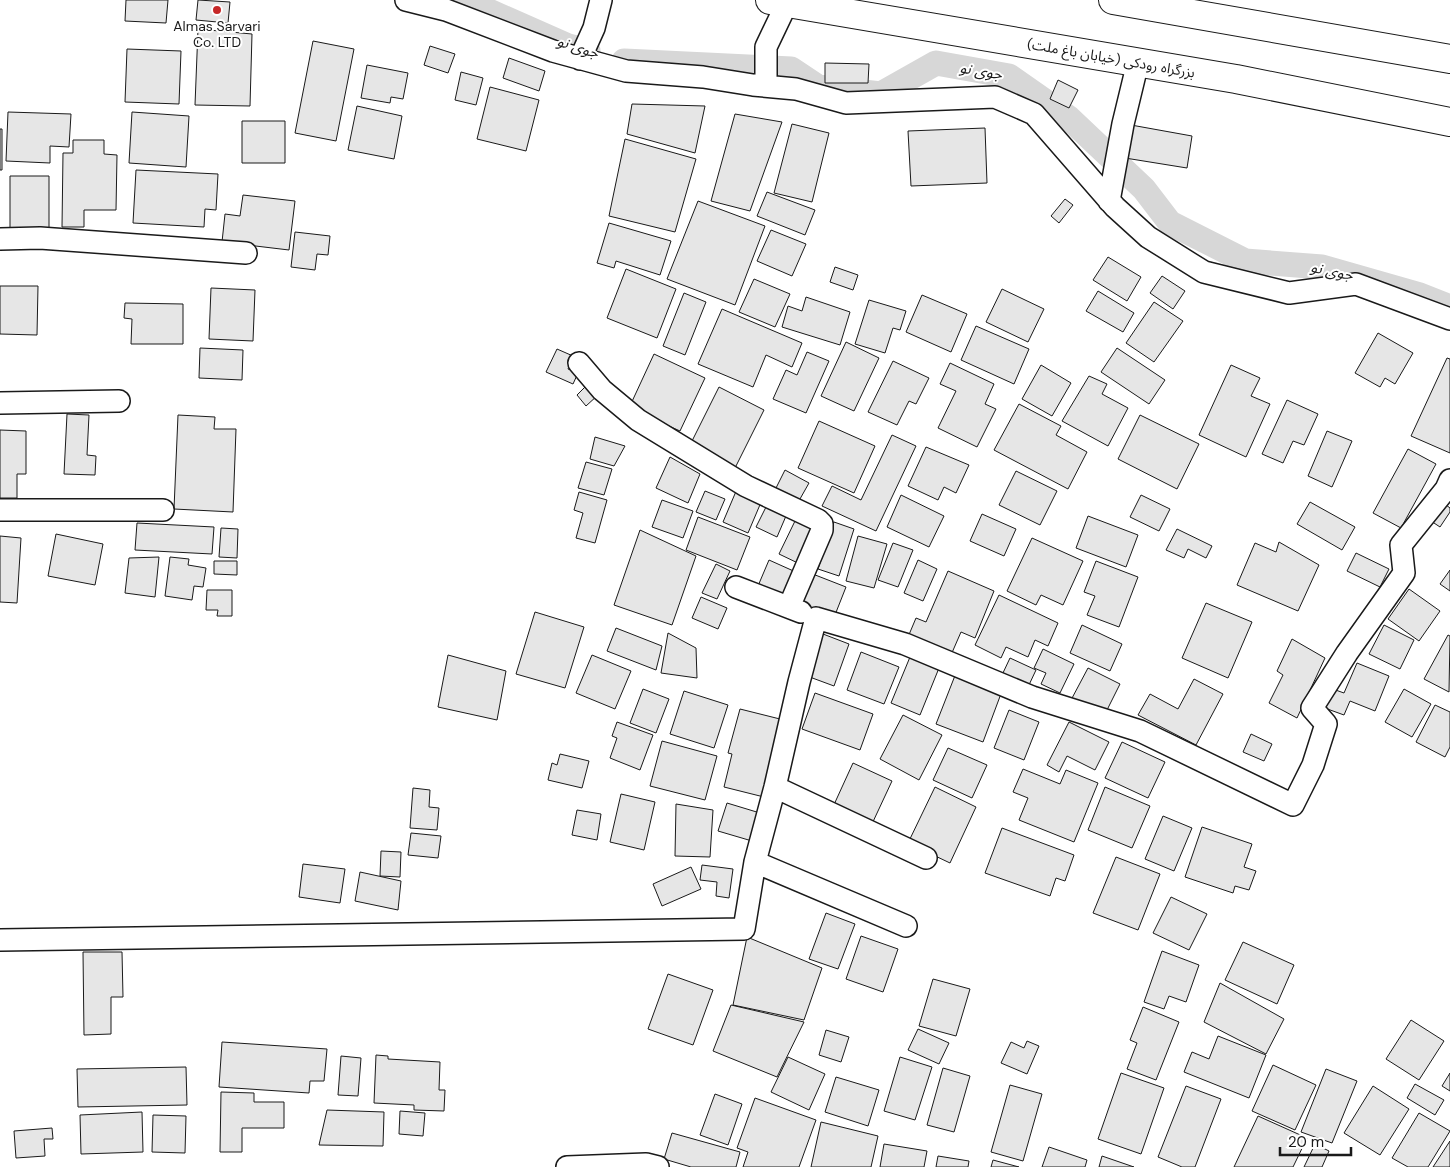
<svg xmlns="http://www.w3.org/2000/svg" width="1450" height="1167" font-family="'DM Sans','Noto Sans Arabic',sans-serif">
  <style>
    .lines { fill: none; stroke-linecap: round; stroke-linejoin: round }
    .canal { stroke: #d7d7d7; stroke-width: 25 }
    .building { fill: #e6e6e6; stroke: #1a1a1a }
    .minor-casing { stroke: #1a1a1a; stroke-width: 24 }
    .trunk-casing { stroke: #1a1a1a; stroke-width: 30 }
    .minor { stroke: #fff; stroke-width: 21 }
    .trunk { stroke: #fff; stroke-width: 28 }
    .poi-dot { fill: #c62828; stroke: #fff; stroke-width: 2 }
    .labels { text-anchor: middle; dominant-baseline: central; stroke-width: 4; stroke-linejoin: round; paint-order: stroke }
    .poi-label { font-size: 14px; fill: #1a1a1a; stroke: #fff }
    .street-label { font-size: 14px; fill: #1a1a1a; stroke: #fff }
    .water-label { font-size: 15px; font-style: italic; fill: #1a1a1a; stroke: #fff }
  </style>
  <rect width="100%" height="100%" fill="#fff"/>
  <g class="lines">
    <path class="canal" d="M464 0 568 46 588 51
      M624 61 791 69 818 87 881 94 936 63 1009 76 1069 118 1144 189 1170 223 1245 261 1322 267 1420 295 1450 307"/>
  </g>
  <path class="building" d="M126 0H168L166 23 125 21Z
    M198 0 230 2 228 23 196 20Z
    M198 29 252 34 250 106 195 105Z
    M313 41 354 49 336 141 295 133Z
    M430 46 455 54 448 73 424 65Z
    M127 49 181 51 179 104 125 102Z
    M509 58 545 71 539 91 503 78Z
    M825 63 869 64 868 83H825Z
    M367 65 408 73 403 99 391 97 390 103 361 98Z
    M461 72 483 78 476 105 455 100Z
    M1058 80 1078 90 1069 108 1050 99Z
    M490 87 539 100 526 151 477 139Z
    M632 104 705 106 695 153 627 134Z
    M357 106 402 116 394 159 348 150Z
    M8 112 71 114 69 147 50 146V163L6 161Z
    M132 112 189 116 186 167 129 163Z
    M735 114 782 122 750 211 711 201Z
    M242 121H285V163H242Z
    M792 124 829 133 812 202 774 193Z
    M1131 125 1192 136 1187 168 1125 158Z
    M985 128 987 183 911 186 908 131Z
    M0 129H2V170H0Z
    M625 139 696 159 675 232 609 216Z
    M73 140H104V154L117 155 116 210H84V227H62L63 153H73Z
    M136 170 218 174 216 210 205 209 204 227 133 223Z
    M10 176H49V229H10Z
    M767 192 815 210 805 235 757 216Z
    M243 195 295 201 289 250 222 242 225 214 240 216Z
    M1065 199 1073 205 1059 223 1051 216Z
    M698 201 765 226 735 305 667 279Z
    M609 223 671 241 660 275 616 261 614 268 597 263Z
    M771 230 806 244 792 276 757 261Z
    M295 232 330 236 328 255 317 254 315 270 291 267Z
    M1108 257 1141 277 1127 301 1093 280Z
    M835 267 858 275 853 290 830 282Z
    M626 269 676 289 657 338 607 318Z
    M1162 276 1185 291 1173 309 1150 293Z
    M754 279 790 294 775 327 739 312Z
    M0 286H38L37 335 0 334Z
    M211 288 255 290 253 341 209 339Z
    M1002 289 1044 309 1028 342 986 322Z
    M1098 291 1134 313 1123 332 1086 311Z
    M684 293 706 302 685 355 663 346Z
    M922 295 967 314 951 352 906 332Z
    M806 297 850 312 840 345 782 327 788 306 802 311Z
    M869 300 906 311 900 330 893 328 885 353 855 344Z
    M1154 302 1183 321 1154 362 1126 343Z
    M125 303 183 304V344H131L132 319 124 318Z
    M722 309 802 343 792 367 766 355 753 387 698 364Z
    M976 326 1029 349 1014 384 961 360Z
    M1378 333 1413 353 1395 384 1385 378 1380 387 1355 373Z
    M846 342 879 358 854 411 821 396Z
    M200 348 243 350 242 380 199 378Z
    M1117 348 1165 380 1149 404 1101 372Z
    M557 349 573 356 568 369 578 373 573 384 546 372Z
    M807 352 829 361 806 413 773 399 786 370 797 375Z
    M654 354 705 378 680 431 629 408Z
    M1447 358 1450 359V453L1411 436Z
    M893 361 929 378 916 404 909 401 897 425 868 412Z
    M950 363 994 384 985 404 996 409 977 447 938 428 956 391 940 384Z
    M1041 365 1071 383 1052 416 1022 399Z
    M1231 365 1260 378 1251 396 1270 404 1246 457 1199 435Z
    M1089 376 1107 384 1102 394 1128 408 1108 446 1062 421Z
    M588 384 598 395 586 406 577 395Z
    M719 387 764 410 734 470 689 447Z
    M1287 400 1318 414 1304 445 1293 441 1283 463 1262 454Z
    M1019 404 1061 426 1056 435 1087 452 1068 489 994 450Z
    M67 414 89 415 87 455 96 456 95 475 64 474Z
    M178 415 215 417 214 429H236L233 512 174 509Z
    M1140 415 1199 444 1177 489 1118 459Z
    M819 421 875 446 854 493 798 468Z
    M0 430 26 431V474H17V498H0Z
    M1327 431 1352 441 1332 487 1308 476Z
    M892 435 916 446 876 531 822 506 832 486 861 500Z
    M595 437 625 446 614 466 590 459Z
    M926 447 969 465 956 493 944 487 938 500 908 486Z
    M1408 449 1436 464 1401 528 1373 513Z
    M670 457 700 474 688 503 656 488Z
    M586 462 612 469 604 495 578 488Z
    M785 470 809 483 796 506 773 494Z
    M1016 471 1057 491 1040 525 999 505Z
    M737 489 762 500 748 533 723 522Z
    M705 491 725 499 716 520 696 512Z
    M579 492 607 500 595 543 576 538 583 513 574 510Z
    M901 495 944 516 929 547 887 527Z
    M1141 495 1170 509 1159 531 1130 517Z
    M662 500 693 511 683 538 652 527Z
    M1441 501 1450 508V512L1440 527 1428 519Z
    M1310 502 1355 527 1342 550 1297 524Z
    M766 507 786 516 777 537 756 527Z
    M982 514 1016 529 1004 556 970 541Z
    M1088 516 1138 535 1126 567 1076 548Z
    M698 517 750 537 737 570 686 550Z
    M795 521 818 531 802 565 779 554Z
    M834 522 854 529 839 576 818 569Z
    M137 523 214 527 212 554 135 550Z
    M221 528 238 529 237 558 219 557Z
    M1177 529 1212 546 1206 558 1188 549 1184 558 1166 550Z
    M640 530 696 556 672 625 614 605Z
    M56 534 103 544 95 585 48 576Z
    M0 536 21 538 17 603 0 602Z
    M858 536 887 544 874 588 846 581Z
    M1032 538 1083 561 1063 605 1041 595 1036 605 1007 591Z
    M1279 542 1319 565 1298 611 1237 585 1255 543 1276 552Z
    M893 543 913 550 898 587 878 580Z
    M1356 553 1389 569 1380 587 1347 571Z
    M159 557 155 597 125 593 129 558Z
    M170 557 189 559 188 565 206 568 203 587 194 586 192 600 165 596Z
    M769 560 798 573 785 605 755 593Z
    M918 560 937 569 923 601 904 593Z
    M214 561H237V575L214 574Z
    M1096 561 1138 577 1119 627 1087 615 1095 596 1084 592Z
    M716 564 730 571 717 599 702 593Z
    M1450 570V591L1440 584Z
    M805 571 846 587 833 620 792 604Z
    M948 571 994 591 975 638 961 632 951 655 908 637 916 618 926 622Z
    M1409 589 1440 611 1419 641 1388 619Z
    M207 590H232V616H217L218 610H206Z
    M999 595 1058 623 1048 646 1035 640 1028 657 1006 647 1001 658 975 645Z
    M701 597 727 608 718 629 692 618Z
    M1206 603 1252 622 1228 678 1182 658Z
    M535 612 584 627 565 688 516 674Z
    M1082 625 1122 644 1110 671 1070 653Z
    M1384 625 1414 640 1400 669 1369 654Z
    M616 628 662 646 656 670 607 651Z
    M668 633 696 648 697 678 661 673Z
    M823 634 849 644 834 686 807 676Z
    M1448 635 1450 636 1449 692 1424 679Z
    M1292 639 1325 658 1297 718 1269 703 1283 675 1277 671Z
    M1043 649 1074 664 1060 693 1041 684 1046 673 1034 668Z
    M861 652 899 667 884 704 847 690Z
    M448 655 506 671 497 720 438 707Z
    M592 655 631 671 615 709 576 693Z
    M910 657 939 668 920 715 891 703Z
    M1010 658 1036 670 1028 687 1002 675Z
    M1357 663 1389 676 1375 711 1350 701 1344 715 1322 707 1330 688 1344 693Z
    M1088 668 1120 684 1104 716 1071 700Z
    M956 673 1002 691 983 742 936 724Z
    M1194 679 1223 694 1196 745 1138 715 1150 694 1178 709Z
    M643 689 669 699 656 733 630 723Z
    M1404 689 1431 704 1412 737 1385 722Z
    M684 691 728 705 714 748 670 734Z
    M815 693 873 714 860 750 802 729Z
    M1435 705 1450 712V747L1445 757 1416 742Z
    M740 709 784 720 764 797 724 787 732 754 728 753Z
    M1009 710 1039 722 1024 760 994 748Z
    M903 715 942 735 919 780 880 759Z
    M617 722 653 735 640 770 610 758 617 738 612 736Z
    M1069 722 1109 742 1095 770 1067 756 1059 772 1047 765Z
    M1251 734 1272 744 1264 761 1243 752Z
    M662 741 717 756 705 800 650 786Z
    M1122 742 1165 762 1148 798 1105 778Z
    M948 748 987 765 972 798 933 780Z
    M560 754 589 761 582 788 548 780 552 763 557 765Z
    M853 763 892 781 871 826 832 809Z
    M1023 769 1060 784 1066 770 1098 783 1074 842 1019 820 1028 798 1013 792Z
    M935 787 976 807 950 863 908 843Z
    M1105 787 1150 806 1132 848 1088 830Z
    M413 788 430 790 429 807 439 808 437 830 410 828Z
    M621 794 655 802 644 850 610 842Z
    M727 803 760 813 752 841 718 831Z
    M676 804 713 810 710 857 675 856Z
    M577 810 601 814 597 840 572 835Z
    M1163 816 1192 828 1174 871 1145 859Z
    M1202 827 1252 844 1244 867 1256 871 1249 890 1235 886 1233 893 1185 877Z
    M1002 828 1074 855 1065 881 1056 878 1050 896 985 873Z
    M411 833 441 836 438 858 408 855Z
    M381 851 401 852 400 877 380 876Z
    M1116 857 1160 874 1138 930 1093 913Z
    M303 864 345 869 340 903 299 897Z
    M702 865 733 869 729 898 716 896 717 882 700 880Z
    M691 867 701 889 662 906 653 884Z
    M360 872 401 881 398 910 355 901Z
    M1171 897 1207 914 1189 950 1153 933Z
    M826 913 855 924 838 969 809 959Z
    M861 936 898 949 883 992 846 979Z
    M747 937 822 968 804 1020 733 1005Z
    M1243 942 1294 965 1277 1004 1225 980Z
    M1162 951 1199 965 1186 1002 1169 996 1164 1009 1144 1002Z
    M83 952H122L123 997H111V1034L84 1035Z
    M668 974 713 990 693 1045 648 1029Z
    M933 979 970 989 956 1036 919 1026Z
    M1220 983 1284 1019 1266 1054 1204 1022Z
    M731 1005 804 1022 777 1077 713 1051Z
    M1143 1007 1179 1022 1156 1080 1127 1069 1137 1043 1130 1040Z
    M1411 1020 1444 1041 1419 1080 1386 1059Z
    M918 1029 949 1043 939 1064 908 1050Z
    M826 1030 849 1037 841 1062 819 1055Z
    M1218 1036 1266 1055 1249 1098 1184 1072 1192 1052 1209 1059Z
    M1027 1041 1039 1046 1027 1074 1001 1063 1011 1042 1024 1048Z
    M222 1042 327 1049 324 1081H310L309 1093 219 1087Z
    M376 1055 388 1056V1059L440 1062 439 1090H445L444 1111 414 1110V1105L374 1103Z
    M341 1056 361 1058 358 1096 338 1095Z
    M788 1057 825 1074 809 1110 771 1092Z
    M900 1057 932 1067 915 1120 884 1111Z
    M1273 1065 1316 1085 1295 1130 1252 1111Z
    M186 1067 187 1105 78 1107 77 1069Z
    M943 1068 970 1076 954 1132 927 1125Z
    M1326 1069 1357 1081 1332 1143 1301 1132Z
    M1121 1073 1164 1088 1141 1154 1098 1139Z
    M1450 1073V1091L1442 1086Z
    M836 1077 879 1090 868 1126 825 1112Z
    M1415 1084 1444 1100 1435 1115 1407 1098Z
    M1010 1085 1042 1094 1023 1161 991 1152Z
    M1186 1086 1221 1099 1195 1167H1182L1158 1157Z
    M1373 1086 1409 1109 1380 1155 1344 1133Z
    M221 1092 254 1093V1102H284V1128H242V1152H220Z
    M715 1094 742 1104 728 1145 700 1135Z
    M755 1098 816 1120 799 1167H743L748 1152 737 1148Z
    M327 1110 384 1112 383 1146 319 1145Z
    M400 1111 425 1113 423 1136 399 1134Z
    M142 1112 143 1152 81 1154 80 1115Z
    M1419 1113 1450 1131 1428 1167H1408L1392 1158Z
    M153 1115 186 1116 185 1153 152 1152Z
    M1258 1116 1307 1138 1293 1167H1234Z
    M821 1122 878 1136 871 1167H811Z
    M52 1128 53 1139H44L45 1156 16 1158 14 1131Z
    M672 1133 740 1152 736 1167H691L664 1159Z
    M1450 1141V1167H1433Z
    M884 1144 927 1151 924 1167H880Z
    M1315 1144 1329 1151 1322 1167H1304Z
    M1049 1147 1087 1160 1085 1167H1042Z
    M938 1156 969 1161 968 1167H936Z
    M1102 1156 1134 1167H1099Z
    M993 1160 1019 1167H991Z"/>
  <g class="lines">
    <g class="minor-casing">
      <path id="minor" d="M406 0 446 10 553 51 626 71 703 77 753 85 796 89 846 103 995 97 1034 114 1115 207 1148 237 1204 272 1289 293 1356 284 1450 319
        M580 59 594 28 601 0
        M766 85V47L787 3
        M1109 201 1123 124 1138 62
        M0 239 40 238 246 253
        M579 363 602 390 638 420 746 486 818 520 822 524V530L789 607
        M0 403 119 401
        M0 510H163
        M736 587 801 612
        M775 787 926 858
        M755 862 906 926
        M0 940 744 929 755 862 775 787 799 682 816 618 905 644 1032 697 1140 731 1293 805 1313 765 1326 724 1312 708 1347 653 1404 573 1401 545 1446 489 1450 480
        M567 1167 646 1164 658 1167"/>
    </g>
    <g class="trunk-casing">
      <path id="trunk" d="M770 0 1236 79 1450 122
        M1113 0 1450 59"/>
    </g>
    <use href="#minor" class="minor"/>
    <use href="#trunk" class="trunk"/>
  </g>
  <circle class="poi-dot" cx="217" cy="10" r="5"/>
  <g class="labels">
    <g class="poi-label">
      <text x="217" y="26">Almas Sarvari<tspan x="217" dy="16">Co. LTD</tspan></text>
    </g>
    <g class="street-label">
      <text transform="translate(1111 58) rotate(10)">بزرگراه رودکی (خیابان باغ ملت)</text>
    </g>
    <g class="water-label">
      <text transform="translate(578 47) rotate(18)">جوی نو</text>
      <text transform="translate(981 71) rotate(10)">جوی نو</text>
      <text transform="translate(1332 271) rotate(12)">جوی نو</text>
    </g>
  </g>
  <path d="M1280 1147v8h71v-8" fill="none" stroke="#1a1a1a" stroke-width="2.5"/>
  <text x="1288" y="1147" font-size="15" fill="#1a1a1a" stroke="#ffffff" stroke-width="4" paint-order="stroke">20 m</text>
</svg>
